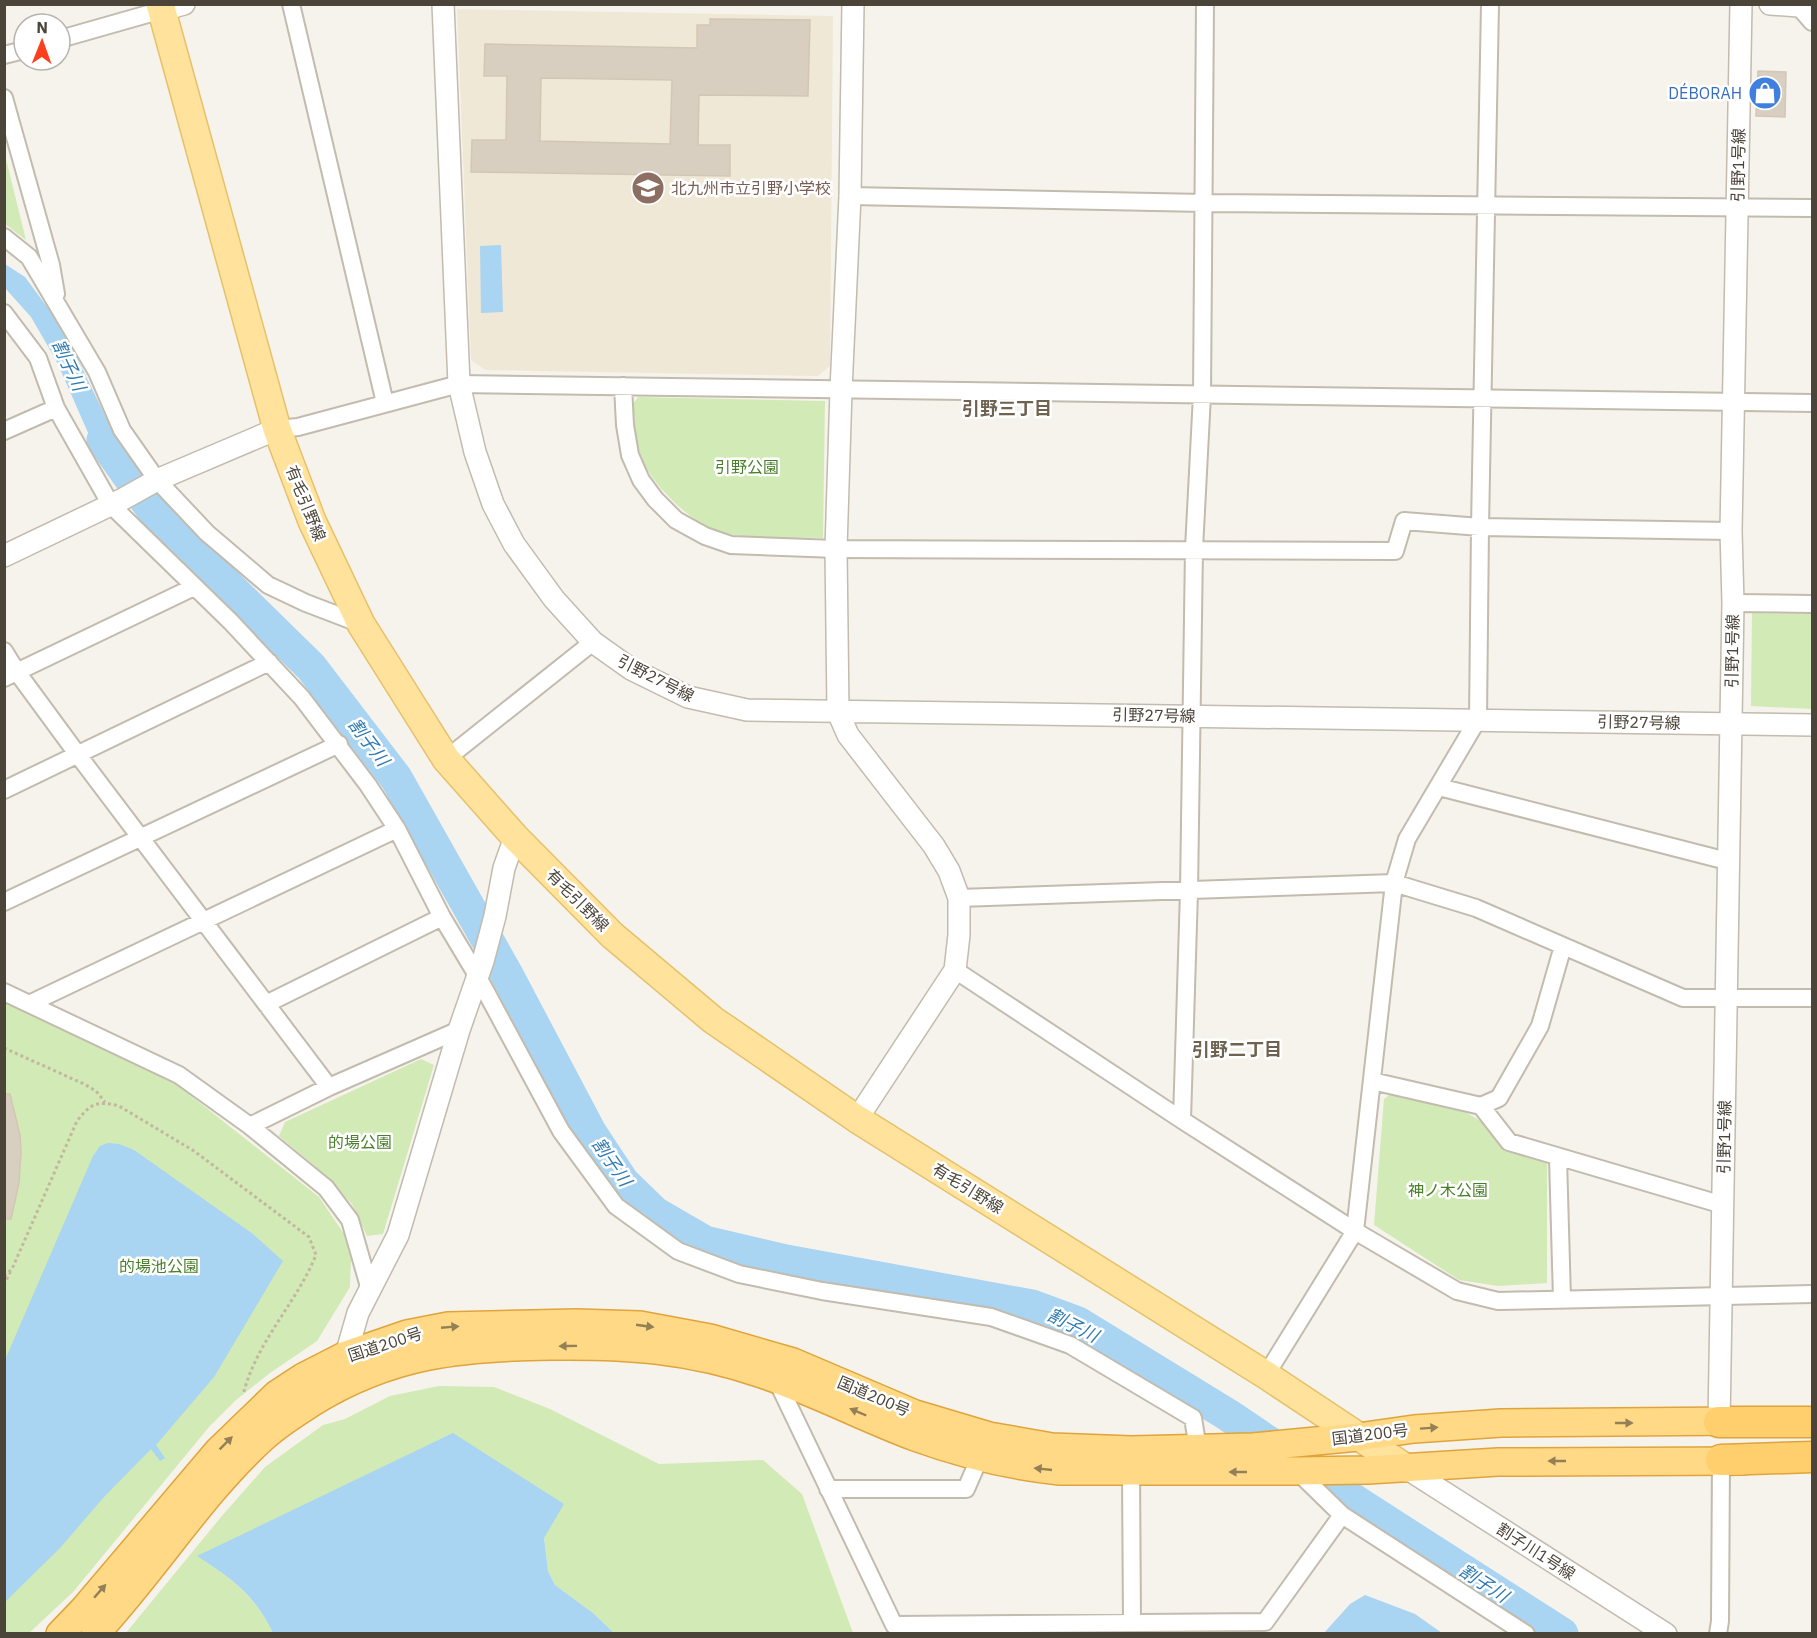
<svg xmlns="http://www.w3.org/2000/svg" width="1817" height="1638" font-family="'IBM Plex Sans','Noto Sans JP',sans-serif">
  <style>
    .education { fill: #efe8d6 }
    .green { fill: #d2eab5 }
    .water { fill: #a9d4f2 }
    .lines { fill: none; stroke-linecap: round; stroke-linejoin: round }
    .river { stroke: #a9d4f2; stroke-width: 33 }
    .building { fill: #d8cfc1; stroke: #d3c7b4; stroke-width: 1.5; fill-rule: evenodd }
    .minor-casing { stroke: #c2bbae; stroke-width: 20 }
    .tertiary-casing { stroke: #c2bbae; stroke-width: 24 }
    .primary-casing { stroke: #e6c16a; stroke-width: 30 }
    .trunk-casing { stroke: #e0a43c; stroke-width: 30 }
    .motorway-casing { stroke: #e0a43c; stroke-width: 33 }
    .path { stroke: #c4b79f; stroke-width: 3; stroke-dasharray: 3 3; stroke-linecap: butt }
    .minor { stroke: #fff; stroke-width: 16 }
    .tertiary { stroke: #fff; stroke-width: 21 }
    .primary { stroke: #ffe39c; stroke-width: 27 }
    .trunk { stroke: #ffd985; stroke-width: 27 }
    .motorway { stroke: #ffcf6e; stroke-width: 30 }
    .oneway { fill: #938057 }
    .labels { text-anchor: middle; dominant-baseline: central; stroke-width: 5; stroke-linejoin: round; paint-order: stroke }
    .shop-label { font-size: 16px; fill: #366cbe; stroke: #fff; text-anchor: end }
    .street-label { font-size: 16px; fill: #4b4439; stroke: #fff }
    .education-label { font-size: 16px; fill: #785e54; stroke: #fff; text-anchor: start }
    .park-label { font-size: 16px; fill: #4a7f2a; stroke: #fff }
    .water-label { font-size: 18px; font-style: italic; fill: #2e7ab2; stroke: #fff }
    .neighbourhood-label { font-size: 18px; font-weight: bold; fill: #6e6250; stroke: #fff }
  </style>
  <rect width="100%" height="100%" fill="#f6f3ec"/>
  <path class="education" d="M457 9 833 16 830 366 818 376 485 370 471 360Z"/>
  <path class="green" d="M4 155H5L26 240 5 224Z
    M638 397 825 401 823 538C789 537 750 541 717 531 691 523 648 481 640 454 635 438 635 420 633 404Z
    M1752 613 1812 614V709L1751 706Z
    M4 999 171 1080 319 1197 344 1234 351 1259 350 1287 317 1341 270 1373 236 1400 209 1427 73 1592 28 1634 4 1633Z
    M421 1059 434 1065 383 1234 367 1236 352 1204 315 1166 279 1136 285 1122Z
    M1392 1093 1467 1113 1484 1123 1505 1151 1547 1163V1283L1498 1286 1459 1280 1374 1225 1384 1099Z
    M439 1386 494 1387 550 1409 659 1464 763 1460 802 1494 853 1633H614L593 1613 555 1585 548 1571 544 1538 198 1556C231 1578 255 1596 273 1633L125 1634 221 1517 265 1467 323 1425 345 1419 390 1396Z"/>
  <path class="water" d="M501 245 503 312 481 313 480 246Z
    M5 264 25 277 62 327 116 438 141 473 118 482 89 435 57 362 31 317 5 288Z
    M108 1143 119 1144 134 1150 253 1234 283 1261 214 1377 156 1445 165 1458 160 1461 151 1449 104 1497 60 1548 5 1602V1360L93 1156 100 1146Z
    M453 1433 564 1504 544 1538 548 1571 555 1585 593 1613 614 1633H273C255 1595 231 1578 197 1556Z
    M1365 1595 1415 1614 1442 1633H1324L1350 1604Z"/>
  <g class="lines">
    <path class="river" d="M103 440 157 516 311 667 396 778 506 973 590 1132 623 1182 655 1213 705 1242 786 1261 1032 1306 1078 1323 1228 1415 1361 1505 1562 1634"/>
  </g>
  <path class="building" d="M710 19 810 20 808 96 699 95 698 145H730V176L471 172 472 140H506L507 76H484L485 44 697 48V25H710ZM541 78 672 80 670 144 540 141Z
    M1758 71 1786 72 1785 117 1756 116Z
    M4 1094H10L20 1135 21 1152 19 1183 11 1219H4Z"/>
  <g class="lines">
    <g class="minor-casing">
      <path id="minor" d="M291 4 385 403
        M1799 7 1812 22
        M60 39 162 10
        M4 55 24 50
        M4 98 51 265 56 294
        M850 196 1204 203 1812 208
        M4 237 29 257 97 372 122 430 157 480 207 533 268 585 306 603 361 624
        M4 313 38 358 56 408 111 505 231 622 302 698 368 785 397 829 442 917 478 977 561 1131 616 1206 678 1251 739 1274 822 1291 991 1317 1070 1345 1193 1418 1198 1449
        M623 386 625 425 630 455 641 480 655 499 676 520 705 536 731 545 836 549 1395 551 1404 521 1480 527 1731 531
        M277 429 298 427 459 384 1812 403
        M4 431 56 408
        M1733 603 1812 604
        M4 651 17 672 78 755 329 1087
        M4 678 194 587
        M446 759 593 642
        M1439 787 1727 861
        M4 790 269 662
        M959 898 1394 883 1476 908 1683 998H1812
        M4 902 339 744
        M955 970 1182 1120 1355 1231 1457 1291 1498 1301 1812 1294
        M4 992 179 1075 250 1126 326 1188 350 1220 370 1290
        M29 1004 397 829
        M266 1004 442 917
        M1372 1081 1481 1106 1509 1142 1723 1205
        M1481 1106 1499 1098 1540 1026 1563 946
        M1182 1120 1189 891 1194 549 1202 395 1205 4
        M250 1126 329 1087 459 1030
        M1558 1158 1562 1299
        M1266 1375 1355 1231 1394 883 1407 839 1478 719 1480 527 1490 4
        M776 1379 894 1625 1265 1622 1342 1515
        M1297 1471 1342 1515 1526 1634
        M1131 1472 1132 1623
        M828 1489H966L980 1457
        M1718 1634 1720 1621 1721 1460"/>
    </g>
    <g class="tertiary-casing">
      <path id="tertiary" d="M443 4 459 384 475 452 493 504 514 544 554 599 593 642 631 669 688 697 747 710 1812 725
        M853 4 850 196 841 390 836 549 838 712 848 735 934 846 949 871 959 898V935L955 970 857 1119
        M1770 4 1812 7
        M162 10 184 4
        M4 556 123 499 157 480 277 429
        M352 1366 346 1355 358 1313 398 1235 459 1030 483 961 495 916 504 868 515 837
        M1719 1422 1733 603 1731 531 1741 4
        M1406 1468 1666 1634"/>
    </g>
    <g class="primary-casing">
      <path id="primary" d="M160 4 277 429 312 521 361 624 446 759 515 837 612 935 713 1020 857 1119 1266 1375 1406 1468"/>
    </g>
    <g class="trunk-casing">
      <path id="trunk" d="M60 1634 84 1609 218 1451 277 1394 303 1377 346 1355 407 1334 448 1326 577 1323 640 1325 710 1338 793 1362 915 1414 989 1436 1052 1447 1131 1450 1253 1447 1358 1437 1414 1429 1501 1423 1740 1421
        M95 1634C154 1571 200 1495 264 1437 278 1424 296 1413 313 1402 391 1354 461 1347 551 1346 627 1345 690 1349 762 1374 815 1392 864 1418 915 1437 962 1454 1010 1466 1060 1471H1297L1368 1470 1498 1462 1743 1461"/>
    </g>
    <g class="motorway-casing">
      <path id="motorway" d="M1719 1422H1812
        M1721 1460 1812 1457"/>
    </g>
    <path class="path" d="M4 1048 84 1084 96 1091 105 1102
      M4 1276 12 1269 77 1121C90 1104 97 1100 119 1106L194 1151 309 1237 316 1255C296 1304 256 1342 243 1395
      M4 1285 11 1270"/>
    <use href="#minor" class="minor"/>
    <use href="#tertiary" class="tertiary"/>
    <use href="#primary" class="primary"/>
    <use href="#trunk" class="trunk"/>
    <use href="#motorway" class="motorway"/>
  </g>
  <defs><path id="oneway-solid" d="M-6-.8H1V-3.2L6.5 0L1 3.2V.8H-6Z" transform="scale(1.5)"/></defs>
  <g class="oneway">
    <use href="#oneway-solid" transform="translate(645 1326) rotate(8)"/>
    <use href="#oneway-solid" transform="translate(450 1327) rotate(-5)"/>
    <use href="#oneway-solid" transform="translate(568 1346) rotate(179)"/>
    <use href="#oneway-solid" transform="translate(858 1412) rotate(-157)"/>
    <use href="#oneway-solid" transform="translate(1624 1423)"/>
    <use href="#oneway-solid" transform="translate(1429 1428) rotate(-4)"/>
    <use href="#oneway-solid" transform="translate(226 1443) rotate(-45)"/>
    <use href="#oneway-solid" transform="translate(1557 1461) rotate(180)"/>
    <use href="#oneway-solid" transform="translate(1043 1469) rotate(-174)"/>
    <use href="#oneway-solid" transform="translate(1238 1472) rotate(180)"/>
    <use href="#oneway-solid" transform="translate(100 1591) rotate(-49)"/>
  </g>
  <defs>
    <g id="shop-disc" transform="scale(1.725)"><circle r="9.5" fill="#3f7fe0" stroke="#fff"/><path d="M-5-2.5h2.3a2.7 3.5 0 0 1 5.4 0H5L5.5 6h-11ZM-1.5-2.5h3a1.5 2.3 0 0 0-3 0Z" fill="#fff"/></g>
    <g id="school-disc" transform="scale(1.725)"><circle r="9.5" fill="#8d6e63" stroke="#fff"/><path d="M0-5L7-2L0 1L-7-2ZM-4 1L0 2.5L4 1V4Q0 6-4 4Z" fill="#fff"/></g>
  </defs>
  <g fill-rule="evenodd">
    <use href="#shop-disc" x="1765" y="93"/>
    <use href="#school-disc" x="648" y="188"/>
  </g>
  <g class="labels">
    <g class="shop-label">
      <text x="1742" y="93">DÉBORAH</text>
    </g>
    <g class="street-label">
      <text transform="translate(1738 165) rotate(-89)">引野1号線</text>
      <text transform="translate(306 503) rotate(68)">有毛引野線</text>
      <text transform="translate(1732 651) rotate(-89)">引野1号線</text>
      <text transform="translate(656 678) rotate(27)">引野27号線</text>
      <text transform="translate(1154 715) rotate(1)">引野27号線</text>
      <text transform="translate(1639 722) rotate(1)">引野27号線</text>
      <text transform="translate(578 900) rotate(45)">有毛引野線</text>
      <text transform="translate(1724 1137) rotate(-89)">引野1号線</text>
      <text transform="translate(968 1188) rotate(32)">有毛引野線</text>
      <text transform="translate(385 1344) rotate(-18)">国道200号</text>
      <text transform="translate(874 1396) rotate(23)">国道200号</text>
      <text transform="translate(1370 1434) rotate(-7)">国道200号</text>
      <text transform="translate(1536 1551) rotate(33)">割子川1号線</text>
    </g>
    <g class="education-label">
      <text x="671" y="188">北九州市立引野小学校</text>
    </g>
    <g class="park-label">
      <text x="747" y="467">引野公園</text>
      <text x="360" y="1142">的場公園</text>
      <text x="1448" y="1190">神ノ木公園</text>
      <text x="159" y="1266">的場池公園</text>
    </g>
    <g class="water-label">
      <text transform="translate(69 365) rotate(65)">割子川</text>
      <text transform="translate(369 742) rotate(53)">割子川</text>
      <text transform="translate(612 1162) rotate(55)">割子川</text>
      <text transform="translate(1073 1325) rotate(26)">割子川</text>
      <text transform="translate(1484 1583) rotate(33)">割子川</text>
    </g>
    <g class="neighbourhood-label">
      <text x="1007" y="408">引野三丁目</text>
      <text x="1237" y="1049">引野二丁目</text>
    </g>
  </g>
  <rect width="1817" height="1638" fill="none" stroke="#4b4439" stroke-width="12"/>
  <g transform="translate(42 42) rotate(1)"><circle r="28" fill="#ffffff" stroke="#b7b4b0" stroke-width="1.5"/>
  <path d="M0-4.5L10 22L0 15L-10 22Z" fill="#fc3f1d"/>
  <text y="-9" font-size="16" font-weight="bold" text-anchor="middle" fill="#4b4439">N</text>
  </g>
</svg>
